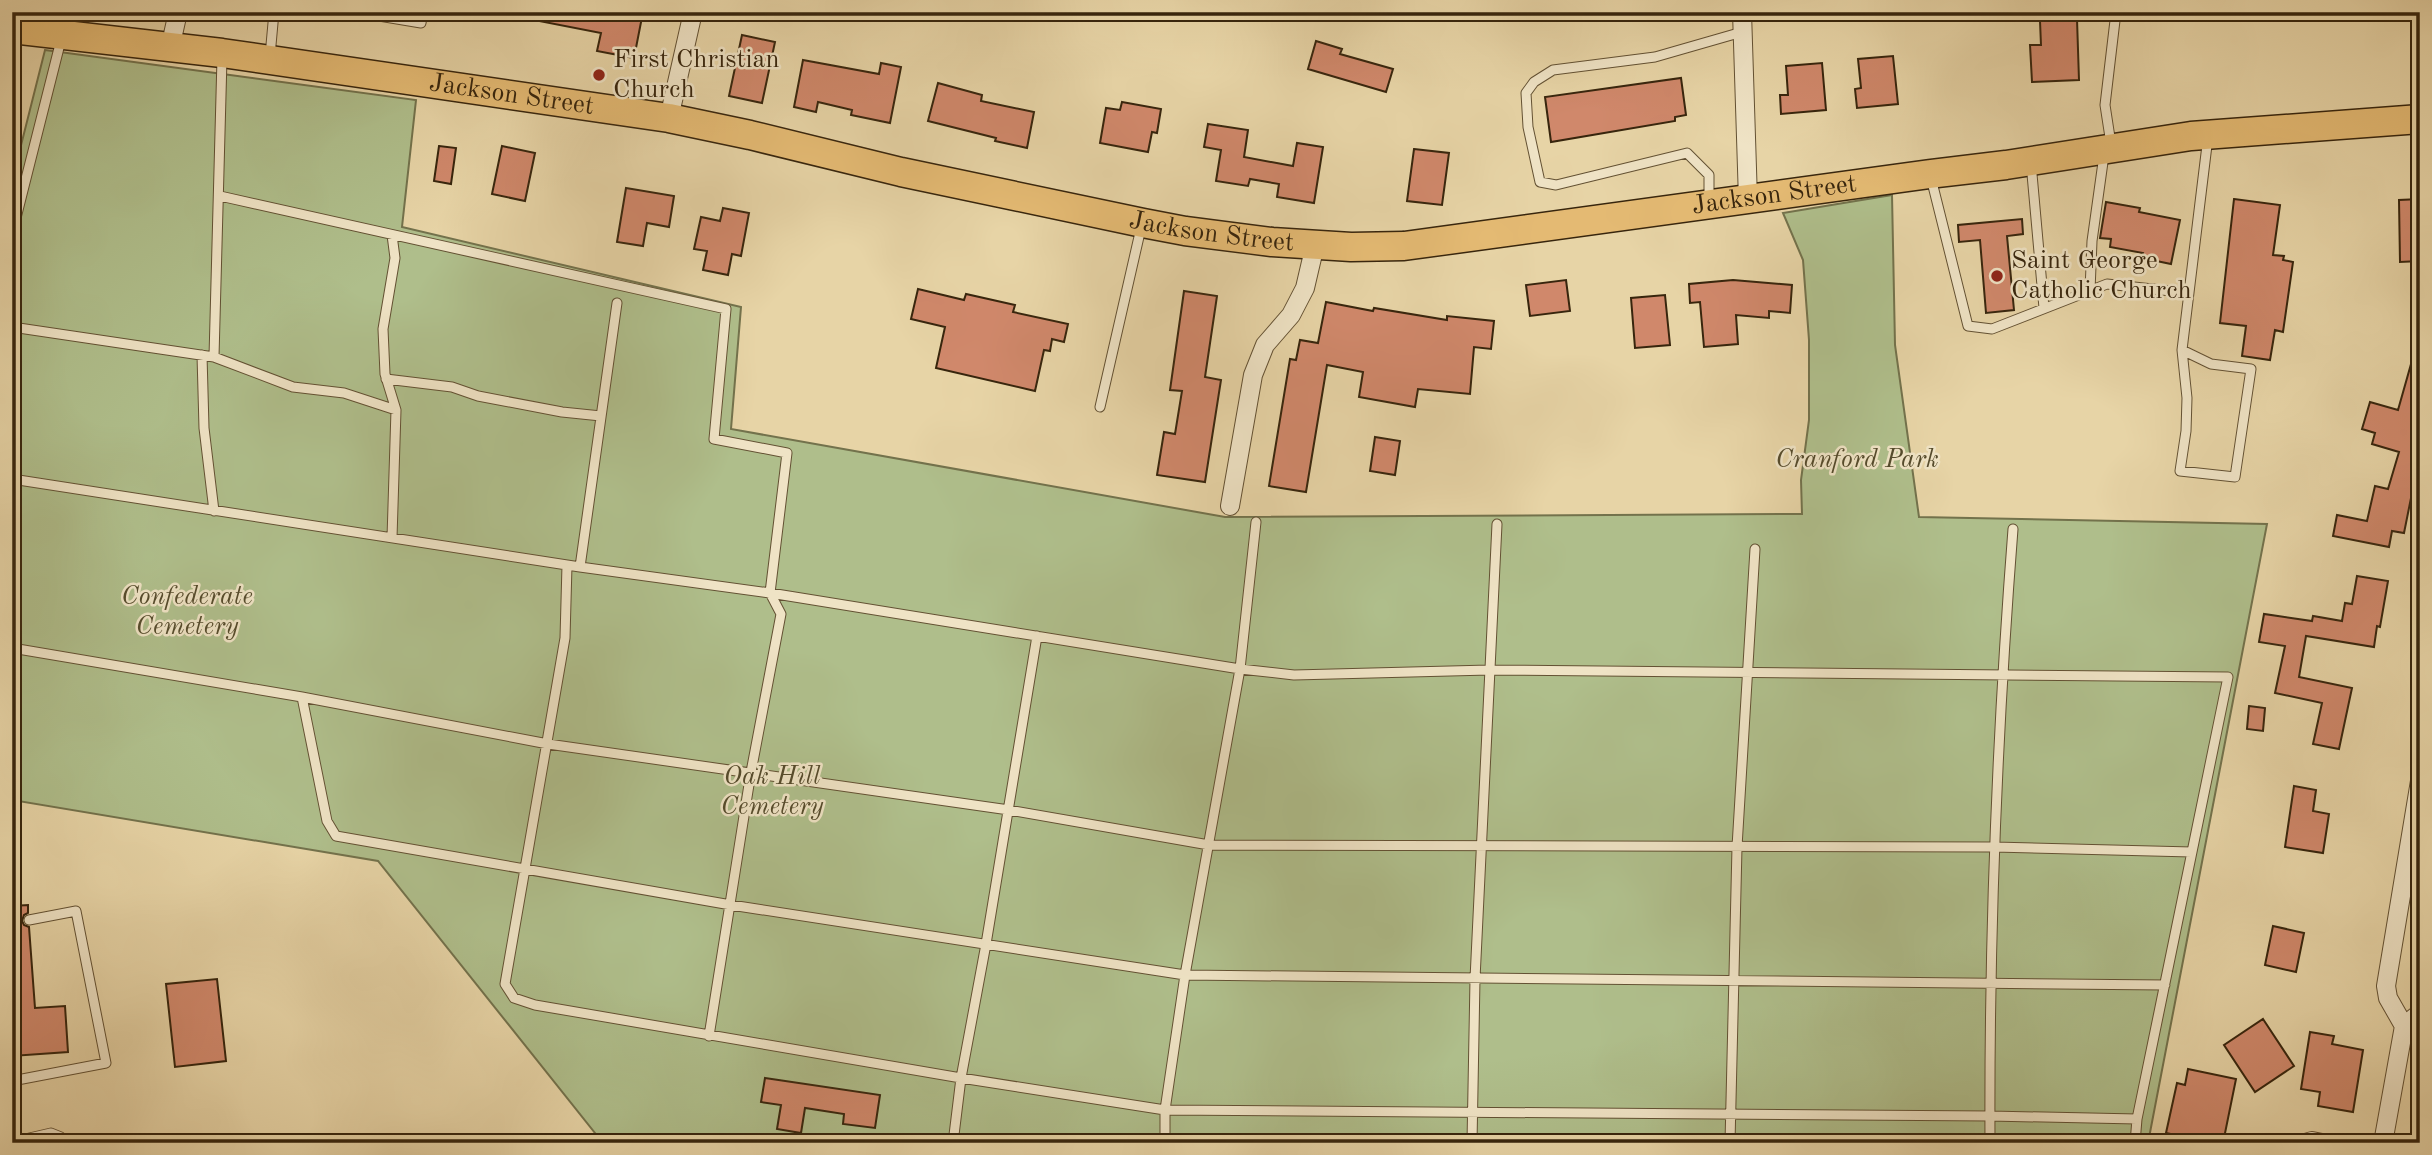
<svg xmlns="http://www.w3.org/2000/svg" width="2432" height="1155" font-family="'Old Standard TT',serif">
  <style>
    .green { fill: #afbe8b; stroke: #73724c; stroke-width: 2 }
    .building { fill: #d0886b; stroke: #37250d; stroke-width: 2 }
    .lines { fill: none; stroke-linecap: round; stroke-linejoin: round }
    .lane-casing { stroke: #635133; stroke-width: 11 }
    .street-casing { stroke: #635133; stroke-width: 20 }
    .primary-casing { stroke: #37250d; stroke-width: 31 }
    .lane { stroke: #efe3c5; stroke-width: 9 }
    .street { stroke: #efe3c5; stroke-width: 18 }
    .primary { stroke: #e4ba73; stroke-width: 28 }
    .poi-dot { fill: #8f2418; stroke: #efe3c5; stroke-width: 2.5 }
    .labels { text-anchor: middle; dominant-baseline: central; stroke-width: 5; stroke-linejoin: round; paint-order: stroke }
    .poi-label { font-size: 26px; fill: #37250d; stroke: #efe3c5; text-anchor: start }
    .street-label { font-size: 26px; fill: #37250d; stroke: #efe3c5 }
    .park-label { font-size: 26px; font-style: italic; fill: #554b2c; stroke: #efe3c5 }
  </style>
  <rect width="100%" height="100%" fill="#e7d4a6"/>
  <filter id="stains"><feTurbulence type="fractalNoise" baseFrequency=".00286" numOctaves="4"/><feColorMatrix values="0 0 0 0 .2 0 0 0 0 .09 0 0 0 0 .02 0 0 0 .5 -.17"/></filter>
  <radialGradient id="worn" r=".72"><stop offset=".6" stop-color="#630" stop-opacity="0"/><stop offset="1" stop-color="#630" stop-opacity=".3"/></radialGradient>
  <path class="green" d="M45 50 416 100 402 227 741 307 731 429 1225 517 1802 514 1801 480 1809 420V340L1803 260 1783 213 1892 195 1895 345 1919 517 2267 524 2148 1143H603L378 861 12 800V181Z"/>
  <path class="building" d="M535 12H643L634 58 597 51 601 33 534 20Z
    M2077 19 2079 80 2032 82 2030 45H2041L2040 21Z
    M742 35 775 42 762 103 729 96Z
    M1316 41 1342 49 1340 54 1393 69 1386 92 1308 69Z
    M1893 56 1898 104 1857 108 1855 89 1861 88 1858 59Z
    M803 60 879 74 881 63 901 67 890 123 851 115 852 110 818 102 816 112 794 107Z
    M1822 63 1826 110 1781 114 1780 95H1788L1786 66Z
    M1681 78 1686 115 1675 117V121L1551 142 1545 97Z
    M938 83 982 95 981 101 1034 112 1027 148 995 141 996 138 928 121Z
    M1122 102 1161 109 1157 133 1152 132 1148 152 1100 143 1106 108 1120 110Z
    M1208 124 1248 130 1244 157 1293 166 1297 143 1323 147 1314 203 1277 197 1279 184 1250 179 1248 186 1216 181 1221 150 1204 147Z
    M439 146 456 148 451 184 434 181Z
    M502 146 535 153 525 201 492 194Z
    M1414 149 1449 153 1442 205 1407 201Z
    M626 188 674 196 669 227 647 223 643 246 617 242Z
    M2234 199 2280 205 2273 255 2284 256 2283 260 2293 262 2283 332 2275 330 2270 360 2242 356 2246 326 2220 323Z
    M2420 199V261L2400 262 2399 200Z
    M2106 202 2140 208 2139 212 2180 220 2171 264 2142 258 2143 253 2110 247 2111 239 2100 238Z
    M723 208 749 213 741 256 732 254 728 275 703 270 707 251 694 249 701 217 720 221Z
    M2022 219 2023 234 2007 236 2014 310 1986 313 1980 240 1959 242 1958 225Z
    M1566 280 1570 311 1530 316 1526 285Z
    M1733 280 1792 285 1790 313 1769 311V318L1736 315 1738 344 1704 347 1700 302 1690 303 1689 284Z
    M918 289 964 300 966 294 1015 305 1013 312 1068 324 1064 342 1052 339 1050 351 1044 350 1035 391 936 368 945 327 911 319Z
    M1184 291 1217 296 1205 377 1221 380 1205 482 1157 475 1164 432 1175 434 1182 391 1170 390Z
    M1665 295 1670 345 1635 348 1631 298Z
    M1326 302 1373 311 1374 308 1447 320V316L1494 321 1491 349 1474 347 1470 394 1418 389 1415 407 1359 397 1363 372 1327 365 1306 492 1269 486 1290 359 1296 360 1300 340 1318 343Z
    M2415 350 2420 351V475L2416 473 2404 533 2392 531 2389 547 2333 536 2337 515 2367 521 2375 486 2388 489 2399 452 2372 444 2375 433 2362 429 2370 402 2398 410Z
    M1375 437 1400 441 1395 475 1370 471Z
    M2357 576 2388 581 2380 627 2377 626 2374 647 2306 636 2299 677 2352 688 2339 749 2313 744 2322 703 2275 693 2285 646 2259 642 2264 614 2312 621 2313 616 2342 621 2345 603 2352 604Z
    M2249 706 2265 708 2263 731 2247 729Z
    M2294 786 2316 790 2313 811 2329 814 2323 853 2285 847Z
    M28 905V913L24 915 22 921 24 925 29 927 35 1008 65 1006 68 1052 12 1056V906Z
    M2273 926 2304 933 2296 972 2265 965Z
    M217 979 226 1061 175 1067 166 984Z
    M2263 1019 2294 1066 2255 1092 2224 1045Z
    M2310 1032 2334 1036 2332 1044 2363 1050 2353 1112 2318 1106 2320 1092 2301 1089Z
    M2188 1069 2236 1079 2223 1143H2169L2171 1134 2166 1133 2177 1083 2185 1085Z
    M765 1078 880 1095 875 1128 843 1124 844 1114 805 1108 801 1133 777 1129 781 1105 761 1102Z"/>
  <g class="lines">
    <g class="lane-casing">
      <path id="lane" d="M355 12 421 23 423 12
        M270 56 274 12
        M2111 144 2105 105 2116 12
        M2031 163 2044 308
        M1931 178 1968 326 1992 329 2107 284 2189 293
        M220 196 726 309 714 439 787 453 770 593 781 614 751 772 709 1036
        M1709 200V175L1687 153 1556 185 1540 182 1528 127 1526 93 1534 82 1553 70 1655 57 1742 32
        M12 234 61 40
        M2090 291 2092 241 2104 155
        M12 327 214 357 293 387 344 393 396 410
        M2182 350 2211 364 2251 369 2235 477 2180 471 2186 431 2187 398 2182 350 2208 137
        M202 355 204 428 214 511
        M214 357 222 58
        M386 379 452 387 478 396 562 412 601 416
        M1100 407 1141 228
        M12 479 580 567 770 593 1240 669 1294 675 1489 670 2228 677 2137 1119 1990 1116 1165 1110 961 1078 535 1005 514 998 505 984 565 638 567 565
        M392 538 396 410 385 374 383 329 395 258 392 235
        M580 567 617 303
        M12 648 302 697 548 744 1009 810 1209 845 1994 847 2192 852
        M302 697 327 821 336 836 731 905 1185 975 2165 985
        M12 1081 106 1063 76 911 29 920
        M12 1142 51 1133 61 1137 62 1143
        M953 1143 961 1078 986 944 1037 636
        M1165 1143V1110L1185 975 1240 669 1256 522
        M1472 1143 1475 979 1497 524
        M1730 1143 1737 847 1755 549
        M1990 1143C1989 938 1997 733 2013 529
        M2135 1143 2137 1119"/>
    </g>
    <g class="street-casing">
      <path id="street" d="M1742 12 1748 200
        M170 48 178 12
        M669 118 693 12
        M1230 506 1253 375 1265 345 1291 315 1305 288 1315 245
        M2404 1026 2420 1013
        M2305 1143 2312 1141 2322 1143
        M2383 1143 2404 1026 2388 998 2386 986 2420 781"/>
    </g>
    <g class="primary-casing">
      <g id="primary">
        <path id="s1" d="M12 29 222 53 669 118 750 135 901 172 1143 223 1185 231 1272 242 1351 247 1404 246 1930 174 2006 165 2191 136 2420 119"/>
      </g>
    </g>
    <use href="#lane" class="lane"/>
    <use href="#street" class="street"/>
    <use href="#primary" class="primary"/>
  </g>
  <g class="poi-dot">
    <circle cx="599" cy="75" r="7"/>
    <circle cx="1997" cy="276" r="7"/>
  </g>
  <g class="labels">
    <g class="poi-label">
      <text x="613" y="60">First Christian<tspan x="613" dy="30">Church</tspan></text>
      <text x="2011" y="261">Saint George<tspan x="2011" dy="30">Catholic Church</tspan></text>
    </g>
    <g class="street-label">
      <text stroke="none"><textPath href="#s1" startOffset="504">Jackson Street</textPath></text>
      <text stroke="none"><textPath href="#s1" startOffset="1785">Jackson Street</textPath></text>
      <text stroke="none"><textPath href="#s1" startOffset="1218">Jackson Street</textPath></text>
    </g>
    <g class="park-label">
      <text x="1857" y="460">Cranford Park</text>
      <text x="187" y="597">Confederate<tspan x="187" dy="30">Cemetery</tspan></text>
      <text x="772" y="777">Oak Hill<tspan x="772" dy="30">Cemetery</tspan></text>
    </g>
  </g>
  <rect width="2432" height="1155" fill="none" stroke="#e7d4a6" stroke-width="42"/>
  <rect x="14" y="14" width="2404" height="1127" fill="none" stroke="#37250d" stroke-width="3.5"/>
  <rect x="21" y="21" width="2390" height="1113" fill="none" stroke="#37250d" stroke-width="2"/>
  <rect width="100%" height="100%" filter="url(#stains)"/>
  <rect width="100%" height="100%" fill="url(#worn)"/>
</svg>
